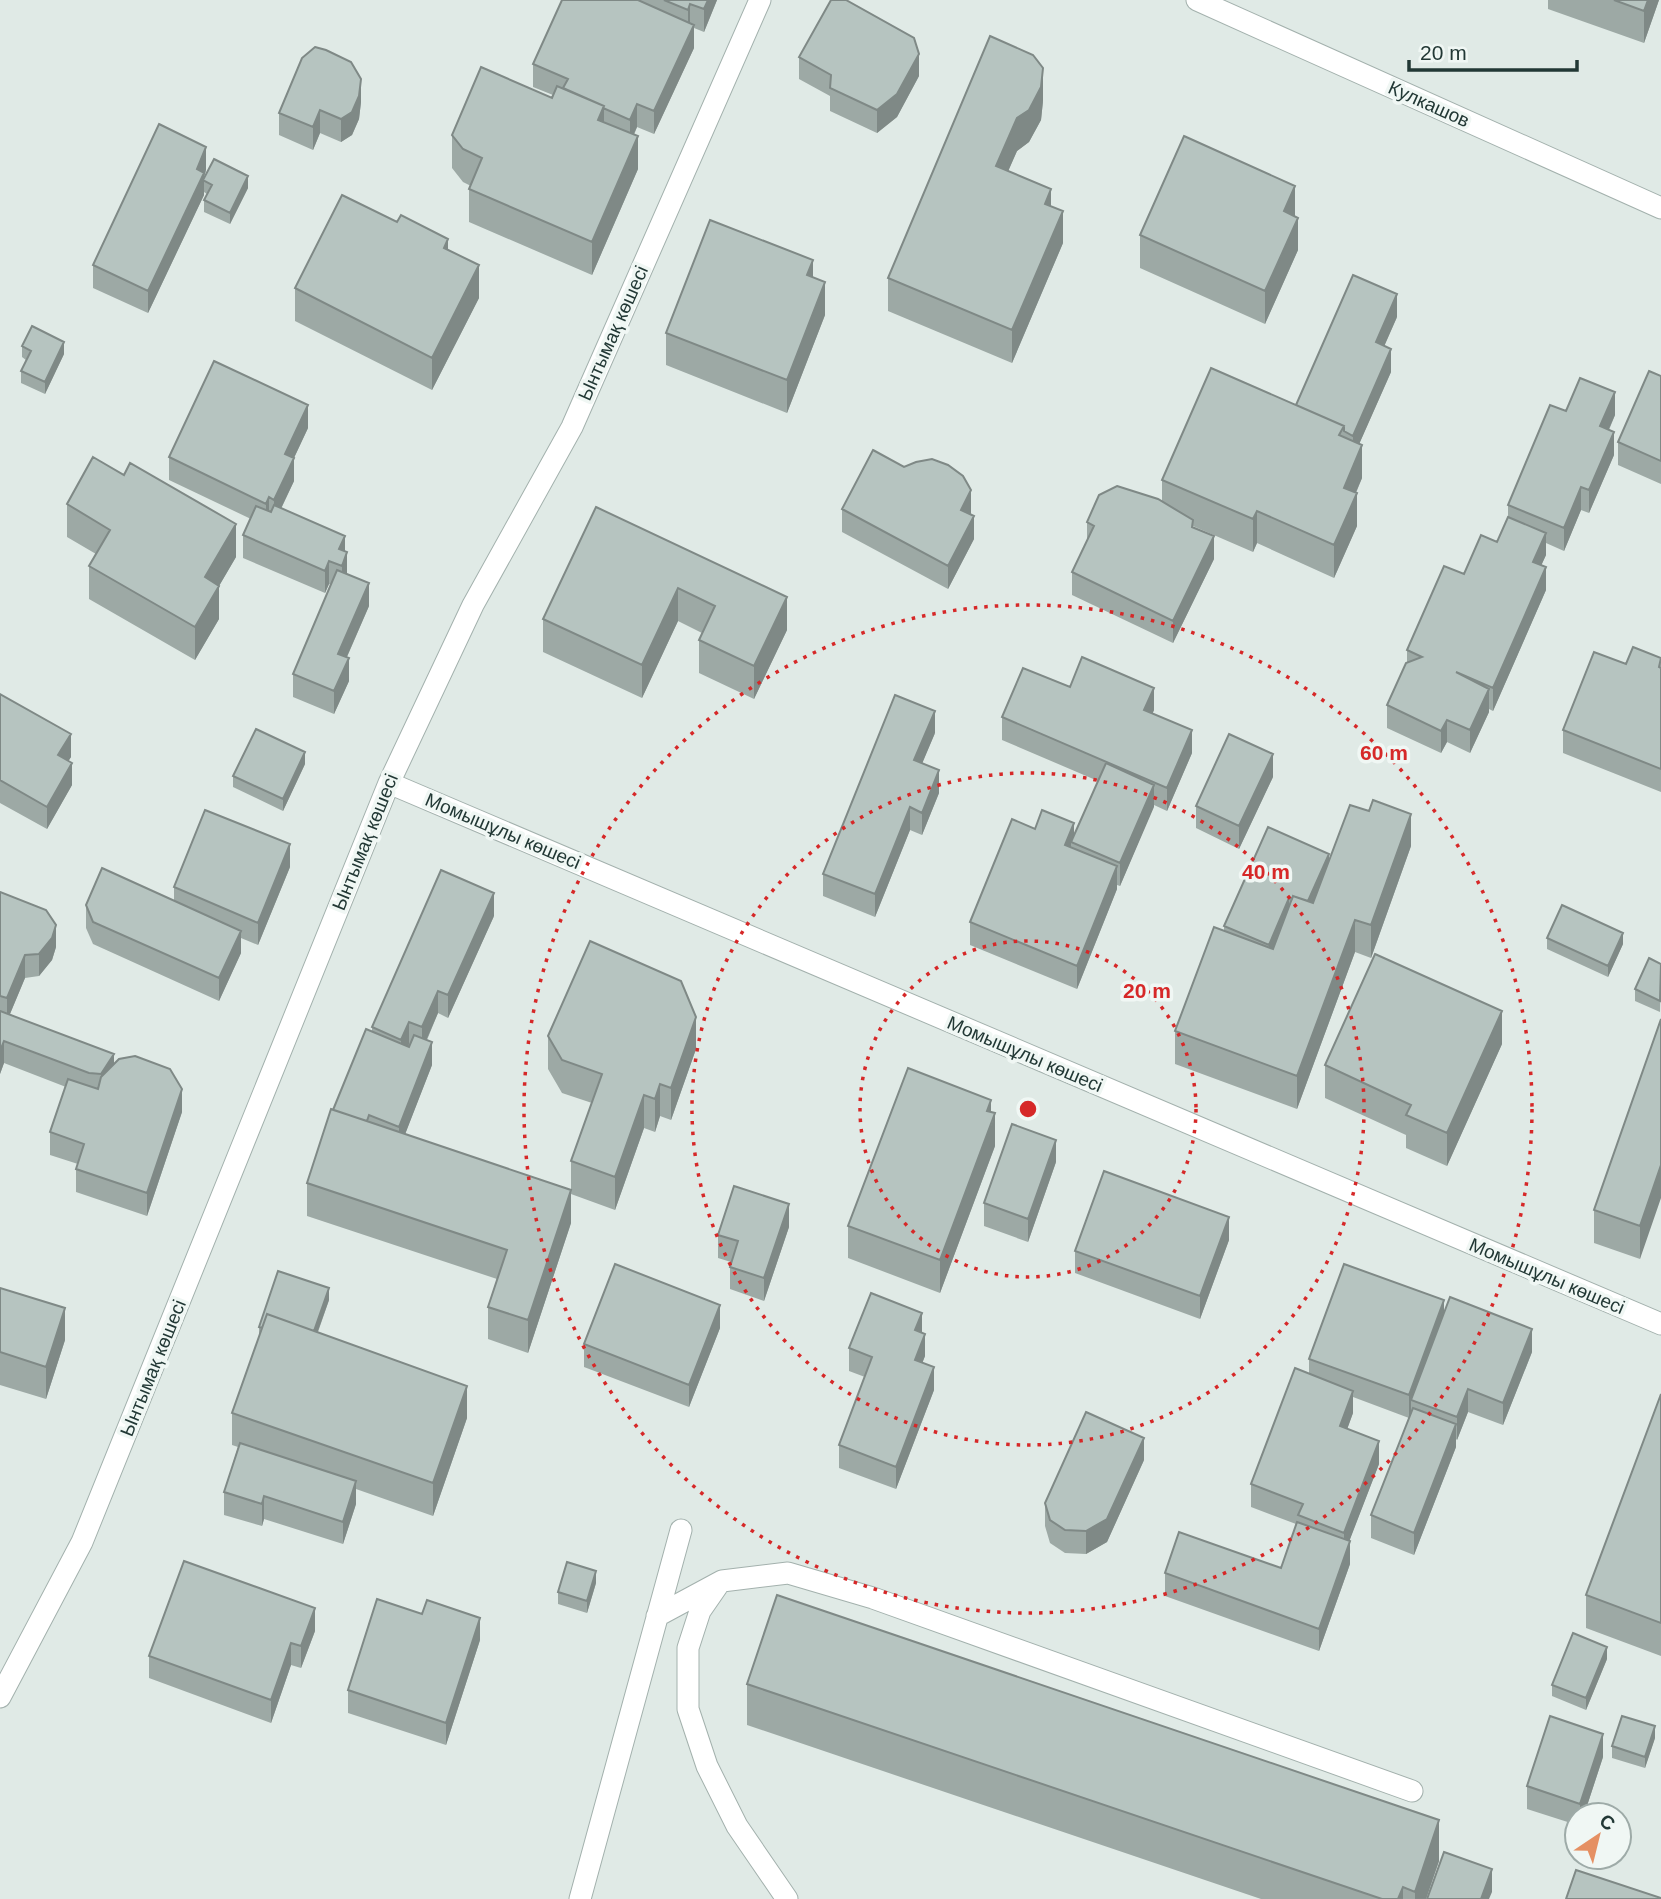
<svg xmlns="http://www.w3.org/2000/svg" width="1661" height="1899" font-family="Helvetica,sans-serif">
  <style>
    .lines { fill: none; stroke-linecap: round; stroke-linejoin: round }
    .minor-casing { stroke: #a3b1ad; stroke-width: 23 }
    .minor { stroke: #fff; stroke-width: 21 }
    .wall { fill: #9da9a5 }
    .shaded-wall { fill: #7f8986 }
    .building { fill: #b6c4c0; stroke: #7f8986; stroke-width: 2 }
    .ring { fill: none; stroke: #d62828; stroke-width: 3.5; stroke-dasharray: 3.5 7 }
    .labels { text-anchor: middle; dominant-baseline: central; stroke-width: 7; stroke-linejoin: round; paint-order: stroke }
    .street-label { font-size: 19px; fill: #223835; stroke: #f0f7f4 }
    .centre { fill: #d62828; stroke: #f0f7f4; stroke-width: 3.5 }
    .ring-label { font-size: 21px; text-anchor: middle; font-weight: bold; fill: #d62828; stroke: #f0f7f4; stroke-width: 7; stroke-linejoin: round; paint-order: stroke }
  </style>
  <rect width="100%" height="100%" fill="#e0eae6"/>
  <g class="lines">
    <g class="minor-casing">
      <path id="minor" d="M1197 0 1661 208
        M389 783 1661 1324
        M718 1585 700 1611 688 1648V1709L707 1766 737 1826 787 1899
        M657 1616 722 1581 788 1573 873 1598 1412 1791
        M0 1697 82 1542 389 783 473 605 572 427 760 0
        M580 1899 681 1530"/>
    </g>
    <use href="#minor" class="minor"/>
  </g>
  <path class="wall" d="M562 0H717L704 32 694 28V48L654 134 637 127 634 135 638 169 592 275 469 222V189L471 186 463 182 452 168V135L552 98 553 95 533 87V64Z
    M1548 0H1659L1644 43 1548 9Z
    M799 57 919 76 897 117 877 133 830 111V96L799 79Z
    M1043 101 1041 120 1029 142 1017 151 1008 171 1051 206 1063 243 1012 363 888 311V278Z
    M361 102 359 119 352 135 341 142 320 133 313 150 279 135V113Z
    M206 170 204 179 248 188 230 224 204 212V200L207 194 204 192V195L148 313 93 288V265Z
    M1295 216 1298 250 1265 324 1140 268V235Z
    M448 250 479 298 432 390 295 321V288Z
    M813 278 825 315 787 413 666 365V333Z
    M1397 317 1384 346 1391 372 1359 444 1362 478 1356 493 1357 526 1334 578 1257 543 1253 552 1193 526 1214 559 1173 643 1072 595V572L1087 540V522L1162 502V480L1296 405Z
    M22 346 64 354 45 394 21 383V371L26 360 22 357Z
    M1661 376V484L1618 465V442Z
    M1566 411 1615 415 1609 430 1614 455 1589 513 1581 510 1564 551 1546 543V555L1541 565 1546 590 1493 711 1489 709V712L1470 753 1447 742 1441 753 1387 728V705L1407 662V650L1464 574 1497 542 1508 518V505Z
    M308 428 294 458V481L281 509 345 551 347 574 369 606 347 657 349 681 334 714 293 697V674L331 585 329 584 325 593 243 558V535L251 519 169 480V457Z
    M67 504 236 557 219 586V619L195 660 89 599V566L96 554 67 537Z
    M596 507 787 630 754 699 699 673V640L702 633 678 621 642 698 543 652V619Z
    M842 509 971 513 974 539 948 589 842 532Z
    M1661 658V792L1563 753V730L1626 664Z
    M1070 687 1154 710 1152 714 1192 753 1167 811 1154 805 1120 886 1117 885V889L1077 989 970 945V922L1035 829 1074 834 1098 781 1002 740V717Z
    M0 694 71 757 68 761 72 785 47 829 0 803Z
    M935 733 922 763 939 793 922 835 910 830 875 917 823 896V874Z
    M305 764 283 811 233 787V776Z
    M1273 777 1239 849 1196 828V806Z
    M1411 846 1371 958 1355 952 1297 1109 1175 1064V1031L1224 931V926L1329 860Z
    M290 867 258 945 241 938V953L219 1001 93 944 86 928V905L174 900V887Z
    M0 892 56 947 52 960 39 976 25 978 10 1014 114 1064 182 1112 147 1216 76 1192V1169L78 1164 50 1155V1132L66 1087 4 1063 0 1074Z
    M494 916 448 1018 438 1013 427 1040 432 1065 405 1134 571 1190V1161L592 1103 562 1093 548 1069V1036L696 1049 671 1120 660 1116 655 1132 644 1128 615 1210 571 1194V1223L528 1353 488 1339V1307L497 1279 307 1216V1183L333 1110 372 1031V1027Z
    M1547 938 1623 944 1608 977 1547 949Z
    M1661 964 1660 1012 1635 1001V989Z
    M1661 1019 1640 1259 1594 1243V1210Z
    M1502 1044 1447 1166 1406 1148V1135L1325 1098V1065Z
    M991 1112 995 1146 940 1293 848 1258V1226Z
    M1056 1162 1028 1242 984 1226V1203Z
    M789 1227 764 1301 730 1289V1267L731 1262 718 1258V1235Z
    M1229 1240 1200 1319 1075 1273V1251Z
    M0 1288 65 1340 46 1399 0 1385Z
    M329 1300 318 1332 467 1418 433 1516 356 1489V1504L343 1544 264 1519 262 1526 224 1515V1492L238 1447 232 1445V1413L259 1338V1327Z
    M1444 1314 1532 1352 1503 1425 1468 1412 1457 1440 1456 1439V1447L1414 1555 1371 1538V1515L1409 1418 1353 1397V1413L1347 1429 1379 1464 1349 1541 1350 1564 1319 1651 1165 1596V1573L1281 1568 1296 1524 1251 1507V1484L1309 1374V1359Z
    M720 1328 689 1407 584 1367V1344Z
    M922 1332 925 1356 922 1363 934 1390 896 1489 839 1468V1445L865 1377 849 1371V1348Z
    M1661 1394V1656L1586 1628V1595Z
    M1144 1460 1107 1542 1086 1554 1065 1553 1050 1543 1045 1526V1503Z
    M596 1583 587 1613 558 1604V1592Z
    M315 1631 301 1668 291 1665 271 1723 149 1678V1656Z
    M480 1640 446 1745 348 1713V1690Z
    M1607 1659 1586 1710 1552 1696V1685Z
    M747 1684 1439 1861 1426 1899H1261L747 1725Z
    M1655 1738 1645 1768 1612 1758V1746Z
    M1603 1757 1584 1815H1577V1825L1527 1809V1786Z"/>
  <path class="shaded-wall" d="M708 0H717L704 32V9Z
    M1648 0H1659L1644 43V11Z
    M690 4V27L688 32V10Z
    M694 25V48L654 134V111Z
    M919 54V76L897 117 877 133V110Z
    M1043 68V101L1041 120 1029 142 1017 151 996 199V166L1017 118Z
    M361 79V102L359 119 352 135 341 142V119Z
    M637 104V127L630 142V120Z
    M604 106V139L598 120Z
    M320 110V133L313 150V127Z
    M638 136V169L592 275V242Z
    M206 147V170L204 176V195L148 313V291Z
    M248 176V188L230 224V213Z
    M1295 186V218L1284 211Z
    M1051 189V222L1045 204Z
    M1063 211V243L1012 363V330Z
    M1298 218V250L1265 324V291Z
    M448 239V272L444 248Z
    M813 260V293L807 275Z
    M479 265V298L432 390V358Z
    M825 282V315L787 413V380Z
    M1397 294V317L1376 365V342Z
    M64 342V354L45 394V382Z
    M1391 349V372L1353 458V436Z
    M1615 392V415L1600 449V426Z
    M308 405V428L285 477V454Z
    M1614 432V455L1589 513V490Z
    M1362 445V478L1344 520V488Z
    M294 458V481L274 523V500Z
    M1581 487V510L1564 551V528Z
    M971 490V513L961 532V510Z
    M1357 493V526L1334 578V545Z
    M269 497V520L266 526V504Z
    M1257 511V543L1253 552V519Z
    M974 516V539L948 589V566Z
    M236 524V557L219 586V619L195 660V627L205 577Z
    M1546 533V555L1533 584V562Z
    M345 536V558L339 549Z
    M1214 536V559L1173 643V621Z
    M347 552V575L342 589V566Z
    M329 561V584L325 593V571Z
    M1546 567V590L1493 711V688Z
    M369 583V606L338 677V654Z
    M678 588V621L642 698V665Z
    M787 597V630L754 699V666Z
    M349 658V681L334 714V691Z
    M1154 688V710L1144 733V710Z
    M1489 689V712L1470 753V730Z
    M935 711V733L914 783V760Z
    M1447 720V742L1441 753V731Z
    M1192 730V753L1167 811V788Z
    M71 734V757L58 778V755Z
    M305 752V764L283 811V799Z
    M1273 754V777L1239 849V826Z
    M72 763V785L47 829V807Z
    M939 770V793L922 835V813Z
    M1154 785V807L1120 886V863Z
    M910 807V830L875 917V894Z
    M1411 814V846L1371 958V925Z
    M1074 823V844L1071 842V855L1065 845Z
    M290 844V867L258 945V923Z
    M1329 854V877L1306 928V905Z
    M1117 866V889L1077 989V966Z
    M494 893V916L448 1018V995Z
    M1289 898V920L1269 968V945Z
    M1355 920V952L1297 1109V1076Z
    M56 925V947L52 960 39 976V954Z
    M241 931V953L219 1001V978Z
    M1623 933V944L1608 977V966Z
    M25 955V978L7 1021V998Z
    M438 991V1013L422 1050V1027Z
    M1502 1011V1044L1447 1166V1133Z
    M696 1017V1049L671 1120V1088Z
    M409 1022V1044L401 1063V1040Z
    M4 1041V1063L0 1074V1051Z
    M432 1042V1065L399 1150V1127Z
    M114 1054V1077L101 1096V1074Z
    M660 1084V1116L655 1132V1099Z
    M182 1089V1112L147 1216V1193Z
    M644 1095V1128L615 1210V1177Z
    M991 1100V1126L995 1113V1146L940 1293V1260Z
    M1056 1140V1162L1028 1242V1219Z
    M1661 1165V1198L1640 1259V1226Z
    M571 1190V1223L528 1353V1320Z
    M789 1204V1227L764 1301V1278Z
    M1229 1217V1240L1200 1319V1296Z
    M329 1288V1300L309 1356V1344Z
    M1444 1300V1322L1411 1400V1412L1409 1418V1395Z
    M720 1305V1328L689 1407V1385Z
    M65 1308V1340L46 1399V1367Z
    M922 1313V1336L915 1330Z
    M1532 1329V1352L1503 1425V1403Z
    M925 1334V1356L915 1382V1360Z
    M934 1367V1390L896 1489V1467Z
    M467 1386V1418L433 1516V1483Z
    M1468 1389V1412L1457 1440V1417Z
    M1353 1391V1413L1340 1449V1426Z
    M1456 1424V1447L1414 1555V1533Z
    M1144 1438V1460L1107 1542 1086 1554V1531Z
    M1379 1441V1464L1344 1555V1533Z
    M356 1481V1504L343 1544V1522Z
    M264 1496V1519L262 1526V1504Z
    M1350 1541V1564L1319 1651V1629Z
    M596 1571V1583L587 1613V1601Z
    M315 1608V1631L301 1668V1646Z
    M480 1618V1640L446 1745V1723Z
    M291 1643V1665L271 1723V1700Z
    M1607 1647V1659L1586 1710V1698Z
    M1655 1726V1738L1645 1768V1757Z
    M1603 1734V1757L1584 1815H1580V1804Z
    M1439 1820V1861L1426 1899H1415V1892Z
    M1492 1869V1892L1489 1899H1481Z
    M1403 1887V1899H1398Z"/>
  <path class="building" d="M562 0H638L694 25 654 111 637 104 630 120 603 108 604 106 563 88 568 79 533 64Z
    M664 0H708L704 9 690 4 688 10Z
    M831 0H846L914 38 919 54 897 94 877 110 830 88 831 75 799 57Z
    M1614 0H1648L1644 11Z
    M990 36 1033 55 1043 68 1041 87 1029 110 1017 118 996 166 1051 189 1045 204 1063 211 1012 330 888 278Z
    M315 47 326 50 351 62 361 79 359 96 352 112 341 119 320 110 313 127 279 113 302 58Z
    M481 67 552 98 557 86 604 106 598 120 638 136 592 242 469 189 482 158 463 149 452 135Z
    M159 124 206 147 197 169 204 173 148 291 93 265Z
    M1184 136 1295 186 1284 211 1298 218 1265 291 1140 235Z
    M214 159 248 176 230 213 204 200 212 185 203 180Z
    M342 195 397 222 401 215 448 239 444 248 479 265 432 358 295 288Z
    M710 220 813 260 807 275 825 282 787 380 666 333Z
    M1353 275 1397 294 1376 342 1391 349 1353 436 1344 431V426L1296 405Z
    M32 326 64 342 45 382 21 371 31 351 22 346Z
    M214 361 308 405 285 454 294 458 274 500 269 497 266 504 169 457Z
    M1211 368 1344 426 1339 435 1362 445 1344 488 1357 493 1334 545 1257 511 1253 519 1162 480Z
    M1649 371 1661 376V461L1618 442Z
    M1580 378 1615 392 1600 426 1614 432 1589 490 1581 487 1564 528 1508 505 1550 405 1566 411Z
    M873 450 904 467 916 462 932 459 948 465 963 476 971 490 961 510 974 516 948 566 842 509Z
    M93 457 124 475 130 463 236 524 205 577 219 586 195 627 89 566 110 530 67 504Z
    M1117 486 1158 499 1193 520 1192 527 1214 536 1173 621 1072 572 1094 526 1087 522 1099 495Z
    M274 505 345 536 339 549 347 552 342 566 329 561 325 571 243 535 256 506 271 512Z
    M596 507 787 597 754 666 699 640 715 606 678 588 642 665 543 619Z
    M1508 517 1546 533 1533 562 1546 567 1493 688 1456 672 1489 689 1470 730 1447 720 1441 731 1387 705 1406 663 1422 657 1407 650 1444 566 1464 574 1481 535 1497 542Z
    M337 570 369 583 338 654 349 658 334 691 293 674Z
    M1633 647 1661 658 1659 667 1661 668V769L1563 730 1594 652 1626 664Z
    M1082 657 1154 688 1144 710 1192 730 1167 788 1002 717 1023 668 1070 687Z
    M0 694 71 734 58 755 72 763 47 807 0 780Z
    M895 695 935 711 914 760 939 770 922 813 910 807 875 894 823 874Z
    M256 729 305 752 283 799 233 776Z
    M1229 734 1273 754 1239 826 1196 806Z
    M1106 763 1154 785 1120 863 1071 842Z
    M1373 800 1411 814 1371 925 1355 920 1297 1076 1175 1031 1214 927 1273 949 1293 896 1313 903 1350 805 1369 811Z
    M205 810 290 844 258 923 174 887Z
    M1042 810 1074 823 1065 845 1117 866 1077 966 970 922 1012 819 1035 829Z
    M1268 827 1329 854 1308 901 1293 896 1292 899 1289 898 1269 945 1224 926Z
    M102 868 241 931 219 978 93 922 86 905Z
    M441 870 494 893 448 995 438 991 422 1027 409 1022 401 1040 372 1027Z
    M0 892 46 910 56 925 52 938 39 954 25 955 7 998 0 996Z
    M1562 905 1623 933 1608 966 1547 938Z
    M590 941 681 981 696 1017 671 1088 660 1084 655 1099 644 1095 615 1177 571 1161 602 1074 562 1060 548 1036Z
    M1375 954 1502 1011 1447 1133 1406 1115 1411 1105 1325 1065Z
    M1649 958 1661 964 1660 1001 1635 989Z
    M0 1011 114 1054 101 1074 89 1073 4 1041 0 1051Z
    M1661 1019V1165L1640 1226 1594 1210Z
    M366 1029 409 1047 414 1035 432 1042 399 1127 369 1115 367 1121 333 1110Z
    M135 1056 170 1069 182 1089 147 1193 76 1169 84 1144 50 1132 68 1079 98 1089 101 1077 119 1059Z
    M908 1068 991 1100 987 1111 995 1113 940 1260 848 1226Z
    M331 1109 571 1190 528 1320 488 1307 507 1250 307 1183Z
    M1012 1124 1056 1140 1028 1219 984 1203Z
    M1104 1171 1229 1217 1200 1296 1075 1251Z
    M734 1186 789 1204 764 1278 730 1267 738 1241 718 1235Z
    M615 1264 720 1305 689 1385 584 1344Z
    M1344 1264 1444 1300 1409 1395 1309 1359Z
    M278 1271 329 1288 314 1331 267 1314 262 1328 259 1327Z
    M0 1288 65 1308 46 1367 0 1352Z
    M871 1293 922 1313 915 1330 925 1334 915 1360 934 1367 896 1467 839 1445 872 1357 849 1348Z
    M1450 1297 1532 1329 1503 1403 1468 1389 1457 1417 1411 1400Z
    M267 1314 467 1386 433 1483 232 1413Z
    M1295 1368 1353 1391 1340 1426 1379 1441 1344 1533 1298 1515 1303 1504 1251 1484Z
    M1661 1394V1623L1586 1595Z
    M1413 1408 1456 1424 1414 1533 1371 1515Z
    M1086 1412 1144 1438 1107 1519 1086 1531 1065 1530 1050 1520 1045 1503Z
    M240 1443 356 1481 343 1522 264 1496 262 1504 224 1492Z
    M1297 1522 1350 1541 1319 1629 1165 1573 1179 1532 1281 1568Z
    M184 1561 315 1608 301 1646 291 1643 271 1700 149 1656Z
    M567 1562 596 1571 587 1601 558 1592Z
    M777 1595 1439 1820 1415 1892 1403 1887 1398 1899H1382L747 1684Z
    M377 1599 422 1614 427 1600 480 1618 446 1723 348 1690Z
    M1573 1633 1607 1647 1586 1698 1552 1685Z
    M1550 1716 1603 1734 1580 1804 1527 1786Z
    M1622 1716 1655 1726 1645 1757 1612 1746Z
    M1444 1852 1492 1869 1481 1899H1427Z
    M1576 1870 1661 1898V1899H1566Z"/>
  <g class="ring">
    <circle cx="1028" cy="1109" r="168"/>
    <circle cx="1028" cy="1109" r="336"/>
    <circle cx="1028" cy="1109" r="504"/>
  </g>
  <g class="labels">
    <g class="street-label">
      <text transform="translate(1429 104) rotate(24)">Кулкашов</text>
      <text transform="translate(613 333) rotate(-66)">Ынтымақ көшесі</text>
      <text transform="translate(503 831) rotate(23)">Момышұлы көшесі</text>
      <text transform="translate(365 842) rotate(-68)">Ынтымақ көшесі</text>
      <text transform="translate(1025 1054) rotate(23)">Момышұлы көшесі</text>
      <text transform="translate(1547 1276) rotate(23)">Момышұлы көшесі</text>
      <text transform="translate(153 1368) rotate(-68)">Ынтымақ көшесі</text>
    </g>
  </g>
  <circle cx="1028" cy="1109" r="10" class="centre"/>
  <g class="ring-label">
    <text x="1384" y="760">60 m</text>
    <text x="1266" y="879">40 m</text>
    <text x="1147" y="998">20 m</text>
  </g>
  <g transform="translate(1598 1836) rotate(35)"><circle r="33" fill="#f0f7f4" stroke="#9eaba8" stroke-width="2"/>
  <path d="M0-5L12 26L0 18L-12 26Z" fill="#e59063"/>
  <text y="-10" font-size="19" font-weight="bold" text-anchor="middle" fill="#223835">С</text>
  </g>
  <path d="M1409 60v10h168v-10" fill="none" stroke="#223835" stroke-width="3.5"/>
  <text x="1420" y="60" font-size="21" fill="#223835" stroke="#f0f7f4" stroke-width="5" paint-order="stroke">20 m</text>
</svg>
